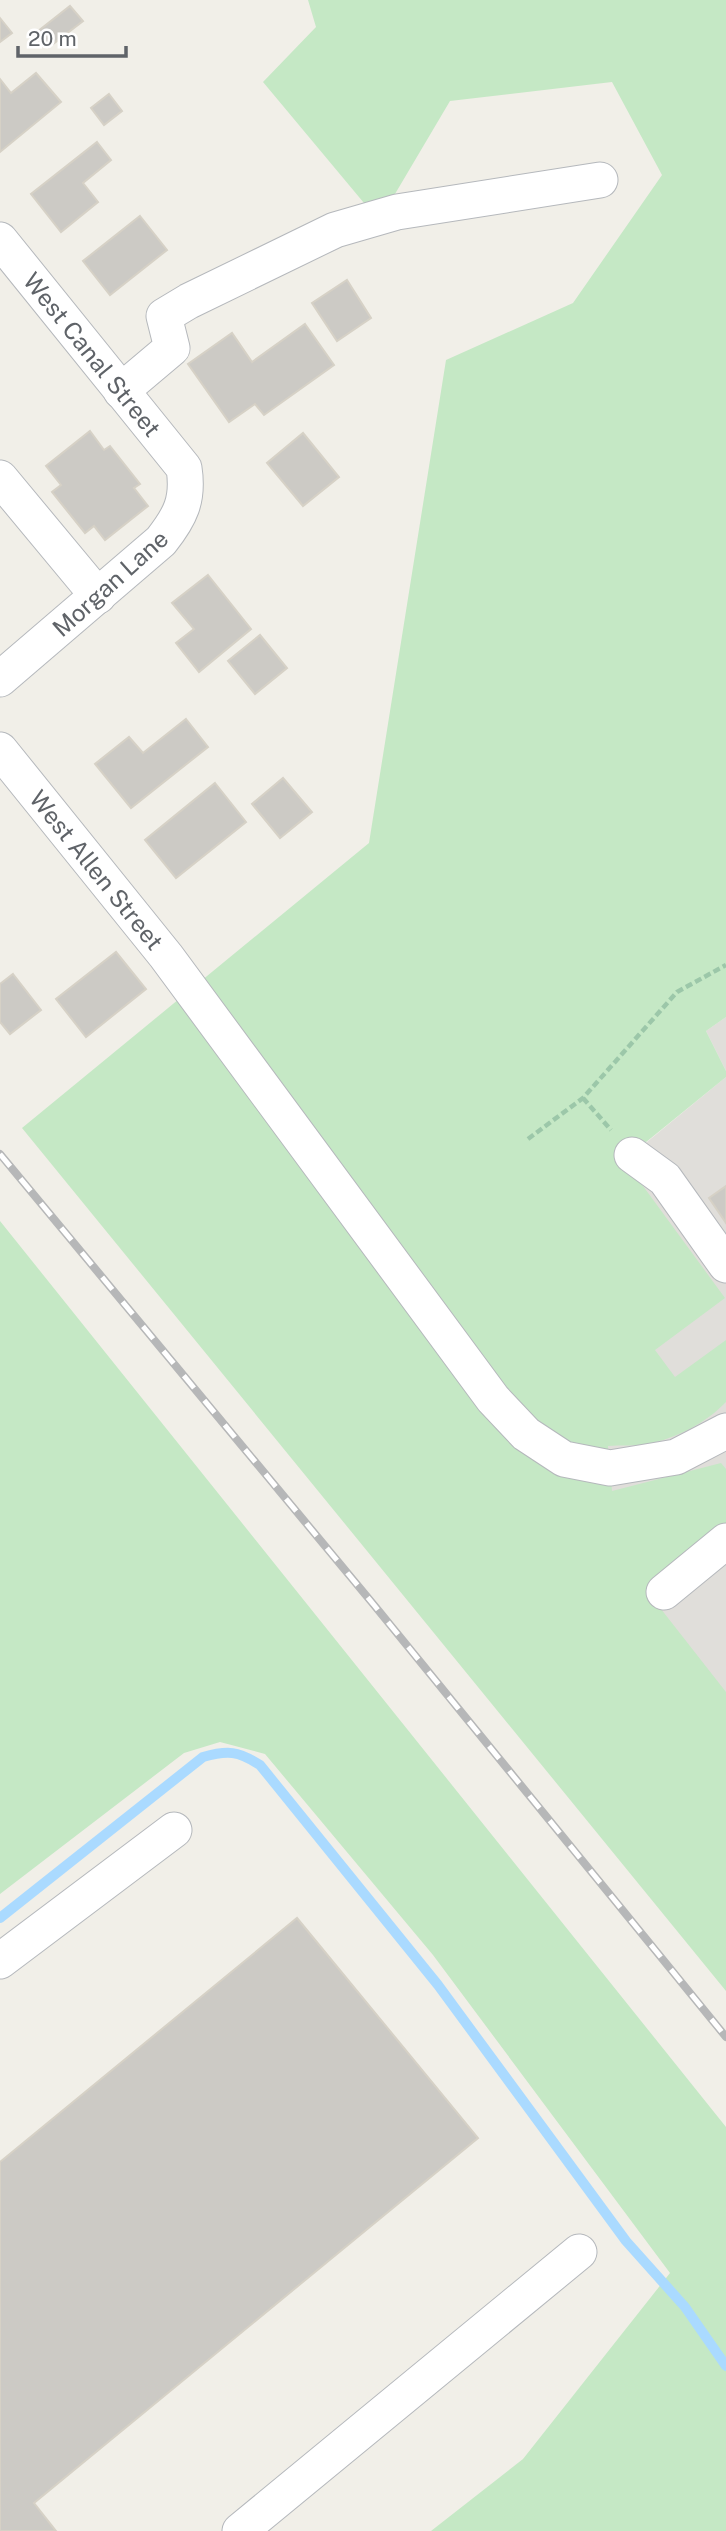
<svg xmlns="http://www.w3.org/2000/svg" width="726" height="2531" font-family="'Public Sans',sans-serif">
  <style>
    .industrial { fill: #e0deda }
    .green { fill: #c5e8c5 }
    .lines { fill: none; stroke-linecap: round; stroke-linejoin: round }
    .stream { stroke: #aadaff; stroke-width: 10 }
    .building { fill: #cccac5; stroke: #d6d1c6; stroke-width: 2 }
    .minor-casing { stroke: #b5b8bc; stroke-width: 37 }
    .path { stroke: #9cc7a9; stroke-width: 4.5; stroke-dasharray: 7 3.5; stroke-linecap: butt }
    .minor { stroke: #fff; stroke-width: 35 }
    .rail-casing { stroke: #b6b7b8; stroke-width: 8 }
    .rail { stroke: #fff; stroke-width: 5; stroke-dasharray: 16; stroke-linecap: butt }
    .labels { text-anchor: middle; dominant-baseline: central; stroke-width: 6; stroke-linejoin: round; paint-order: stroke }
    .street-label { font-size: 24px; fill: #5f6368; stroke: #fff }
  </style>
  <rect width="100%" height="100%" fill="#f1efe8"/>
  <path class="industrial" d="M726 1017V1071L706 1031Z
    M726 1077V1762L621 1631 608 1446 624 1161Z"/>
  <path class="green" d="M308 0H726V1017L706 1031 726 1071V1077L624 1160 725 1298 655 1350 675 1377 726 1340V1402C706 1423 677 1438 648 1444 635 1446 621 1445 608 1446L612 1491 721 1463 726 1469V1534L650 1595 726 1692V1991L22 1128 369 843 446 360 573 303 662 175 612 82 450 101 379 221 263 82 316 27Z
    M0 1221 726 2127V2531H431L523 2459 670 2273 433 1955 265 1754 220 1742 184 1753 0 1894Z"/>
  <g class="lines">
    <path class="stream" d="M0 1918 203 1757C228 1750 238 1751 260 1765L438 1985 626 2241 685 2307 726 2366"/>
  </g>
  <path class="building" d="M70 6 83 21 49 47 37 32Z
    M0 18 12 33 0 42Z
    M36 73 61 102 0 152V79L11 93Z
    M109 94 122 111 104 125 91 108Z
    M97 142 111 160 83 183 98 202 61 232 31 194Z
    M140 216 167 250 110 295 83 261Z
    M347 280 371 318 337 341 312 303Z
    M305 324 334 365 264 415 255 404 229 422 188 364 232 333 252 362Z
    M90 431 104 450 110 446 140 484 134 488 148 506 105 540 94 526 85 533 52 492 61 485 46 466Z
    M303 433 339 477 303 506 267 463Z
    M208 575 251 629 199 672 176 643 194 629 172 603Z
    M260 635 287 668 255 694 228 661Z
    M186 719 208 747 131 808 95 764 129 737 143 753Z
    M283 778 312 812 280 838 252 804Z
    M215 783 246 822 176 878 145 840Z
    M116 952 146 989 86 1037 56 999Z
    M13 974 41 1010 10 1034 0 1022V984Z
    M726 1186V1223L709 1198Z
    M297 1918 478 2138 34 2503 56 2531H0V2162Z"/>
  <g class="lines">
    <g class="minor-casing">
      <g id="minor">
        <path id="s1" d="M0 240 184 468C189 500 180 517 161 541L0 679"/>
        <path d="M121 391 172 348 164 316 189 301 335 230 397 212 600 180"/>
        <path d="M0 478 98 596"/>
        <path id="s2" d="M0 750 166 956 493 1399 526 1434 564 1459 610 1468 676 1457 726 1431"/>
        <path d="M632 1155 665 1179 726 1265"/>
        <path d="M664 1592 726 1541"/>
        <path d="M0 1961 174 1830"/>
        <path d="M240 2531 579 2252"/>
      </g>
    </g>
    <path class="path" d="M583 1098 611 1130
      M528 1139 583 1098 677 992 726 965"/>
    <use href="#minor" class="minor"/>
    <g class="rail-casing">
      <path id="rail" d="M0 1154 374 1605 726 2037"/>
    </g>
    <use href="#rail" class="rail"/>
  </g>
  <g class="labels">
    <g class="street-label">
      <text stroke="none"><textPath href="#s1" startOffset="147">West Canal Street</textPath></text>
      <text transform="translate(110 583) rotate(-42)">Morgan Lane</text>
      <text stroke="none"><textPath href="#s2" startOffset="154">West Allen Street</textPath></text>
    </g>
  </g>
  <path d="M18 46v10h108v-10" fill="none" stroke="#5f6368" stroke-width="3.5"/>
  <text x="28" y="46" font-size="21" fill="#5f6368" stroke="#ffffff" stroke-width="5" paint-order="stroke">20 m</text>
</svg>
